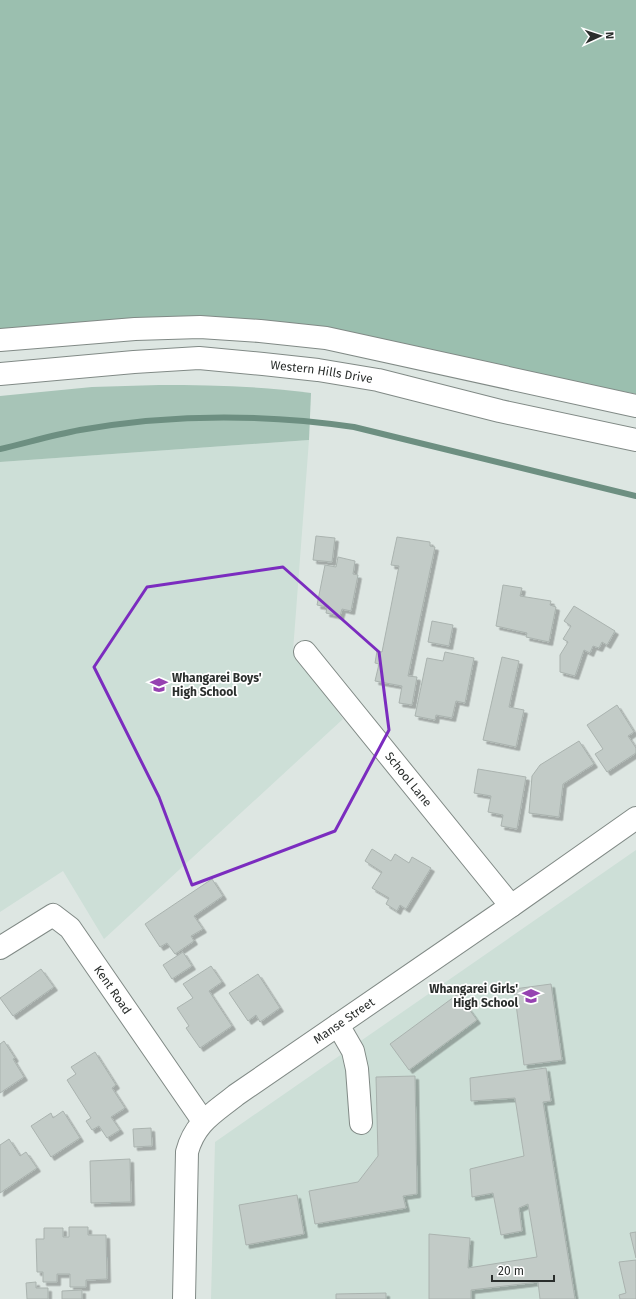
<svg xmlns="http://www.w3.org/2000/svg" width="636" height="1299" font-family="'Fira Sans',sans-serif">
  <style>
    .built { fill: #cddfd7 }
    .green { fill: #a7c4b7 }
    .forest { fill: #9bbfaf }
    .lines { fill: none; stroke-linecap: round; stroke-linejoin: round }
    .stream { stroke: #6d8f81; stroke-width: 6 }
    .building { fill: #c2cbc7; stroke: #aab3af; filter: url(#shadow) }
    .minor-casing { stroke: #818a86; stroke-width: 24 }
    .highway-casing { stroke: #818a86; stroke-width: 24 }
    .minor { stroke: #fff; stroke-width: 22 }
    .highway { stroke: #fff; stroke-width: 22 }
    .marked { fill: none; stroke: #7b2cbf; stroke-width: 3; stroke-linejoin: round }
    .labels { text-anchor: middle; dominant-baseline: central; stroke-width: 3.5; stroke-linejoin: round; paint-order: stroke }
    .street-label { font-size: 12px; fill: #2a2e2c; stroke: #fff }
    .poi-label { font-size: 12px; font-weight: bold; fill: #2a2e2c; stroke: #fff; text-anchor: start }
  </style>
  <defs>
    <filter id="shadow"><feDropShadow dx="3.5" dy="3.5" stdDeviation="0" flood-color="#0004"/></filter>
  </defs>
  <rect width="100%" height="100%" fill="#dde6e2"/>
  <path class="built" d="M309 440 293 651 343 719 104 939 63 871 0 912V462Z
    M636 850V1299H211L215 1142Z"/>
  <path class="green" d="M159 385C210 385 260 386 311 393L309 440 0 462V396L92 387Z"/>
  <path class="forest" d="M0 0H636V394L293 324 0 336Z"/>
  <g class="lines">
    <path class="stream" d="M0 449C26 443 53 435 80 430 170 414 264 414 354 427L636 496"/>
  </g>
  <path class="building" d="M316 536 335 538 332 562 313 560Z
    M397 537 430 542V546L435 547 408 676 417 677 412 705 399 703 402 686 375 681 379 664 375 663 377 651 382 652 399 566 391 565Z
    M338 557 355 561 353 574 358 575 351 611 342 609 340 616 326 613 327 607 317 605 325 565 336 567Z
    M503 585 522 588 520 596 551 601 550 605 556 607 549 642 526 637 527 633 496 626Z
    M574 606 615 631 607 645 602 642 599 648 593 646 590 653 584 650 575 676 560 672V655L568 642 563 639 571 626 564 621Z
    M432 621 453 625 449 646 428 642Z
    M445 652 474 658 465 703 456 701 452 718 436 715 435 720 415 716 427 658 443 661Z
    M502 657 519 661 509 707 524 710 516 747 483 740Z
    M617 705 634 732 628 736 636 748V753L607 772 595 754 603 749 587 725Z
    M579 741 594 764 563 784 559 817 529 813 532 776 540 765Z
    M478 769 526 777 517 829 501 826 503 815 488 812 491 796 474 793Z
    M372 849 391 861 395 854 409 863 412 857 431 868 406 909 400 905 397 911 386 904 389 898 372 888 382 872 365 861Z
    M212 879 223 896 194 916 203 929 191 936 194 941 175 954 167 943 160 947 145 924Z
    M183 952 192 966 172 979 163 965Z
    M211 966 222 982 209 991 232 1026 200 1048 186 1028 189 1026 177 1008 193 998 183 984Z
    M41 969 54 987 13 1016 0 998Z
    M258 974 280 1008 260 1022 256 1015 248 1021 229 993Z
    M551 984 562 1060 524 1065 514 989Z
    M458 994 477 1020 409 1070 390 1044Z
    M4 1041 15 1058 13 1059 24 1077 0 1093V1044Z
    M95 1052 116 1085 112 1088 125 1108 111 1117 120 1130 107 1138 99 1126 92 1130 86 1121 91 1118 67 1080 76 1074 71 1067Z
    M546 1068 551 1101 543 1102 575 1299H540L538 1282 471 1290V1299H429V1234L470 1238 468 1268 537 1257 528 1204 519 1208 522 1231 501 1235 493 1193 472 1197 470 1169 524 1156 515 1098 471 1101 470 1078Z
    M415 1076 417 1194 403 1196 406 1208 315 1224 309 1191 358 1182 378 1156 376 1077Z
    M63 1111 80 1138 51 1157 31 1126 51 1113 53 1118Z
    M151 1128 152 1146 134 1147 133 1129Z
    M9 1139 20 1156 26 1152 37 1168 0 1193V1145Z
    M130 1159 131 1202 91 1203 90 1161Z
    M297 1195 304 1234 246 1245 239 1205Z
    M69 1227H88V1235H106L107 1279 86 1280V1287H70V1274H57V1282H43V1272H37L36 1239H44V1228H63V1237H69Z
    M636 1232V1258L630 1233Z
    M636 1260V1299H620L619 1295 626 1293 619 1262Z
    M36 1282V1288H48V1299H27L26 1283Z
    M82 1290V1299H62V1291Z
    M386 1293V1299H336V1294Z"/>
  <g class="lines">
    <g class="minor-casing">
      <g id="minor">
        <path id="s1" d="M305 652 511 906"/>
        <path id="s2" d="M0 948 53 915 70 928 203 1121"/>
        <path d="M338 1025 353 1051 357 1069 361 1123"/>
        <path id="s3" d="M184 1299 187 1152C195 1122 214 1113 236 1095L511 906 636 818"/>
      </g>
    </g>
    <g class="highway-casing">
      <g id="highway">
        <path d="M0 340 135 329 200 327 260 331 326 338 636 406"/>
        <path id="s4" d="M0 374 134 362 199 358 263 364 318 370 378 380 500 411 636 440"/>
      </g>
    </g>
    <use href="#minor" class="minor"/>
    <use href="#highway" class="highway"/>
  </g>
  <path class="marked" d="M283 567 379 652 389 730 335 831 192 885 159 797 94 667 147 587Z"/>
  <defs>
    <g id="school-bare" transform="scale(1.38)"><path d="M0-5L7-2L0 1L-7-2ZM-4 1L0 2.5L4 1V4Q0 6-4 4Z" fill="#9642b1" stroke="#fff" stroke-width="2.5" paint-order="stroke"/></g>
  </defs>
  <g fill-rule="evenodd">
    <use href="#school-bare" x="159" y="685"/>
    <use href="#school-bare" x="531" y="996"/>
  </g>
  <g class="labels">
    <g class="street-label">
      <text stroke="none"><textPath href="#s4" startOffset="323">Western Hills Drive</textPath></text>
      <text stroke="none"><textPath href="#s1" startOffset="164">School Lane</textPath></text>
      <text stroke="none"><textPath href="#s2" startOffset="159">Kent Road</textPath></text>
      <text stroke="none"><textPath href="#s3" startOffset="355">Manse Street</textPath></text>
    </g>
    <g class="poi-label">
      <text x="172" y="678">Whangarei Boys'<tspan x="172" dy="14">High School</tspan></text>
      <text x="518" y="989" text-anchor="end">Whangarei Girls'<tspan x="518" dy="14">High School</tspan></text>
    </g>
  </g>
  <g transform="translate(600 36) rotate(87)" stroke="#ffffff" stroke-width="3" paint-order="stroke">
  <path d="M0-3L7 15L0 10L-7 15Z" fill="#2a2e2c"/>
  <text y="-6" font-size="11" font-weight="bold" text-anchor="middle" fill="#2a2e2c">N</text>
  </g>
  <path d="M492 1275v6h62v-6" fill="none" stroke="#2a2e2c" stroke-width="2"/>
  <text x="498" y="1275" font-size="12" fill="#2a2e2c" stroke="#ffffff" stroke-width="3" paint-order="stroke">20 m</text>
</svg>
